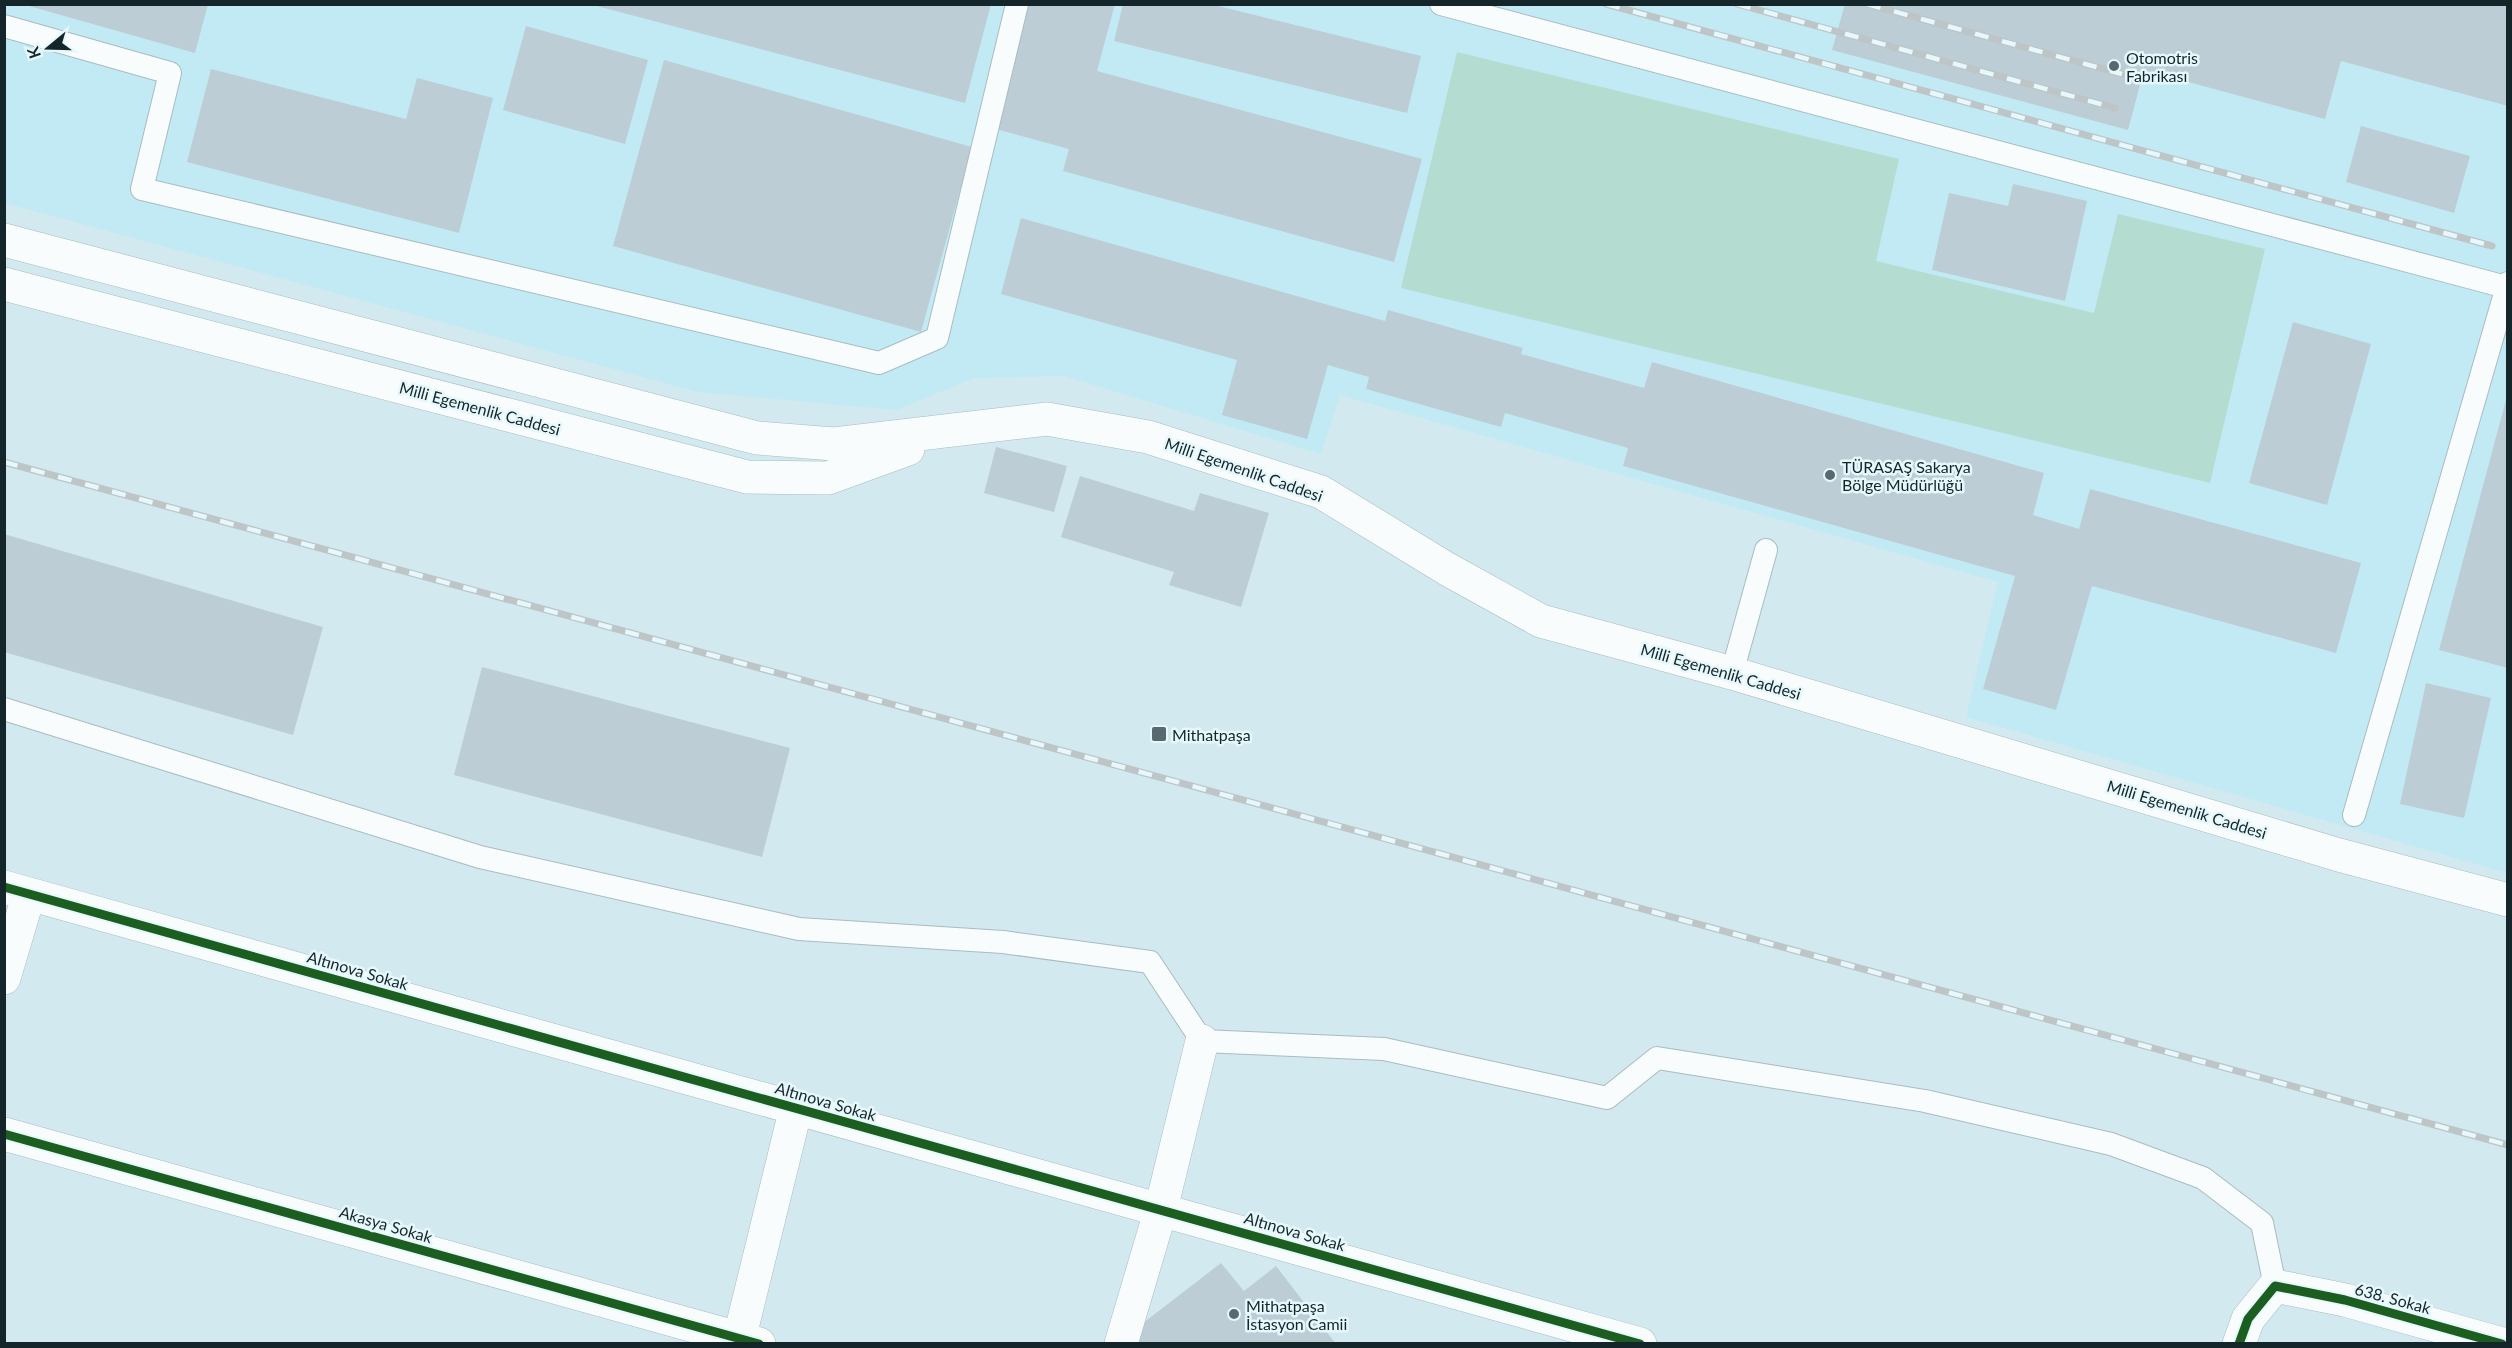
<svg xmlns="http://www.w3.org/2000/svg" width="2512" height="1348" font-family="Lato,sans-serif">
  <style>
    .built { fill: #c2eaf4 }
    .green { fill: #b5dcd0 }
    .building { fill: #bdcdd5 }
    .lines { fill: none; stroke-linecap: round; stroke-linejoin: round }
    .lane-casing { stroke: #a9bcc1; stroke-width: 24 }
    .street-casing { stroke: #a9bcc1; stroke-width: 34 }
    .secondary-casing { stroke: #a9bcc1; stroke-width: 34 }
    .lane { stroke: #f8fcfd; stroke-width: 22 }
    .street { stroke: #f8fcfd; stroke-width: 33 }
    .secondary { stroke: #f8fcfd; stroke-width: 33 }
    .rail-casing { stroke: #bec5c7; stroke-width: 7 }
    .rail { stroke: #e7f8fd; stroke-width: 4.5; stroke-dasharray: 14; stroke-linecap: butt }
    .cycleway-casing { stroke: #e7f8fd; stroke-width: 13 }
    .cycleway { stroke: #1b5e20; stroke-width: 9 }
    .poi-dot { fill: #576a6f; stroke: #e7f8fd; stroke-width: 2 }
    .labels { text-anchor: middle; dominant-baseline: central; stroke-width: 5; stroke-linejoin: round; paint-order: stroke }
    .poi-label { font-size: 16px; fill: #15262a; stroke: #e7f8fd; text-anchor: start }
    .street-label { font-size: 16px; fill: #15262a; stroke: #e7f8fd }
  </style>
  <rect width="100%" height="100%" fill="#d1e9ef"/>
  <path class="built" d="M4 5H2507V873L1966 717 1998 582 1340 395 1321 454 1064 376 974 378 896 410 698 392 5 203Z"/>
  <path class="green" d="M1457 52 1899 159 1876 261 2094 313 2118 214 2265 249 2210 483 1401 288Z"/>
  <path class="building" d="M22 4H208L195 53Z
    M589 4H991L965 103Z
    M1026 4H1115L1097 71 1422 159 1394 262 1063 171 1069 149 992 128Z
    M1123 4H1210L1421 56 1407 113 1114 41Z
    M1845 4H2508V106L2341 61 2325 119 2144 70 2128 130 1832 50Z
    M526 26 648 60 625 144 503 110Z
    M664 60 972 147 921 332 613 246Z
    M211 69 406 119 417 78 493 98 459 233 187 162Z
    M2361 126 2470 156 2454 213 2346 182Z
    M2013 184 2087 201 2065 301 1932 270 1949 193 2008 206Z
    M1021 218 1385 321 1388 310 1523 348 1521 354 1644 388 1652 362 2044 473 2033 515 2079 529 2090 489 2361 563 2336 653 2092 586 2056 710 1983 689 2015 576 1623 466 1628 448 1505 413 1501 427 1366 389 1369 377 1328 365 1307 439 1222 415 1237 360 1001 294Z
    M2293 322 2371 344 2327 505 2249 483Z
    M2507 396H2508V668L2439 650Z
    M996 447 1067 466 1054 512 984 493Z
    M1080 476 1194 511 1200 493 1269 513 1241 607 1169 585 1174 572 1061 537Z
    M4 534 323 627 293 735 4 652Z
    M482 667 790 748 762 857 454 775Z
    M2426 683 2491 698 2464 818 2400 804Z
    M1221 1263 1244 1291 1276 1266 1336 1344H1130L1125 1337Z"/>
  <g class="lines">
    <g class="lane-casing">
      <path id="lane" d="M1441 4 2506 287
        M4 26 170 73 142 189 879 363 937 338 1017 4
        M1732 673 1766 550
        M4 709 480 857 799 929 1003 942 1150 962 1202 1041 1384 1049 1607 1098 1657 1058 1925 1101 2111 1144 2203 1178 2262 1223 2275 1286
        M2354 815 2508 283"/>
    </g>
    <g class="street-casing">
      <path id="street" d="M4 887 1640 1344
        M4 978 29 894
        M4 1134 759 1344
        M738 1344 796 1108
        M1121 1344 1161 1209 1202 1041
        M2239 1344 2248 1319 2275 1286 2345 1300 2502 1344"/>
    </g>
    <g class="secondary-casing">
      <path id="secondary" d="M4 240 757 438 834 444 1047 419 1148 437 1321 492 1447 569 1541 621 1732 673 2339 855 2508 900
        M4 284 747 477 828 478 908 449"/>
    </g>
    <use href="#lane" class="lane"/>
    <use href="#street" class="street"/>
    <use href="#secondary" class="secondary"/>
    <g class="rail-casing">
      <path id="rail" d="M1606 4 2492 246
        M1737 4 2115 108
        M1867 4 2122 74
        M4 462 2508 1145"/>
    </g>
    <use href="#rail" class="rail"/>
    <g class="cycleway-casing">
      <path id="cycleway" d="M4 887 1640 1344
        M4 1134 759 1344
        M2239 1344 2248 1319 2275 1286 2345 1300 2502 1344"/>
    </g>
    <use href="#cycleway" class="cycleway"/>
  </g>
  <g class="poi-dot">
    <circle cx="2114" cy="66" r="6"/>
    <circle cx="1830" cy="475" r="6"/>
    <rect x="1151" y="726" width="16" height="16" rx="3"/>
    <circle cx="1234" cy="1314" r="6"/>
  </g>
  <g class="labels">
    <g class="poi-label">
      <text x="2126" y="57">Otomotris<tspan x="2126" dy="18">Fabrikası</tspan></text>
      <text x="1842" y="466">TÜRASAŞ Sakarya<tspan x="1842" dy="18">Bölge Müdürlüğü</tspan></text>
      <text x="1172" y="734">Mithatpaşa</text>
      <text x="1246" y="1305">Mithatpaşa<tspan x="1246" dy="18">İstasyon Camii</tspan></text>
    </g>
    <g class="street-label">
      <text transform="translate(480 408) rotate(15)">Milli Egemenlik Caddesi</text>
      <text transform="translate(1244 469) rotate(19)">Milli Egemenlik Caddesi</text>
      <text transform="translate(1721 671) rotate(16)">Milli Egemenlik Caddesi</text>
      <text transform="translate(2187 809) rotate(17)">Milli Egemenlik Caddesi</text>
      <text transform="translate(358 970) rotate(16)">Altınova Sokak</text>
      <text transform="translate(826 1101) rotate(16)">Altınova Sokak</text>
      <text transform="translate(386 1224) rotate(16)">Akasya Sokak</text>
      <text transform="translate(1295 1231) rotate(16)">Altınova Sokak</text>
      <text transform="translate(2393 1298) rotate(15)">638. Sokak</text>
    </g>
  </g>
  <rect width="2512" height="1348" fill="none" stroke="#15262a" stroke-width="12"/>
  <g transform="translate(48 48) rotate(251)" stroke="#e7f8fd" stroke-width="4.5" paint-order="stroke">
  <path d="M0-4.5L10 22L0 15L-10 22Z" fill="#15262a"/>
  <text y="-9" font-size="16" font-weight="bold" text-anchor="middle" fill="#15262a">K</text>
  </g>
</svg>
